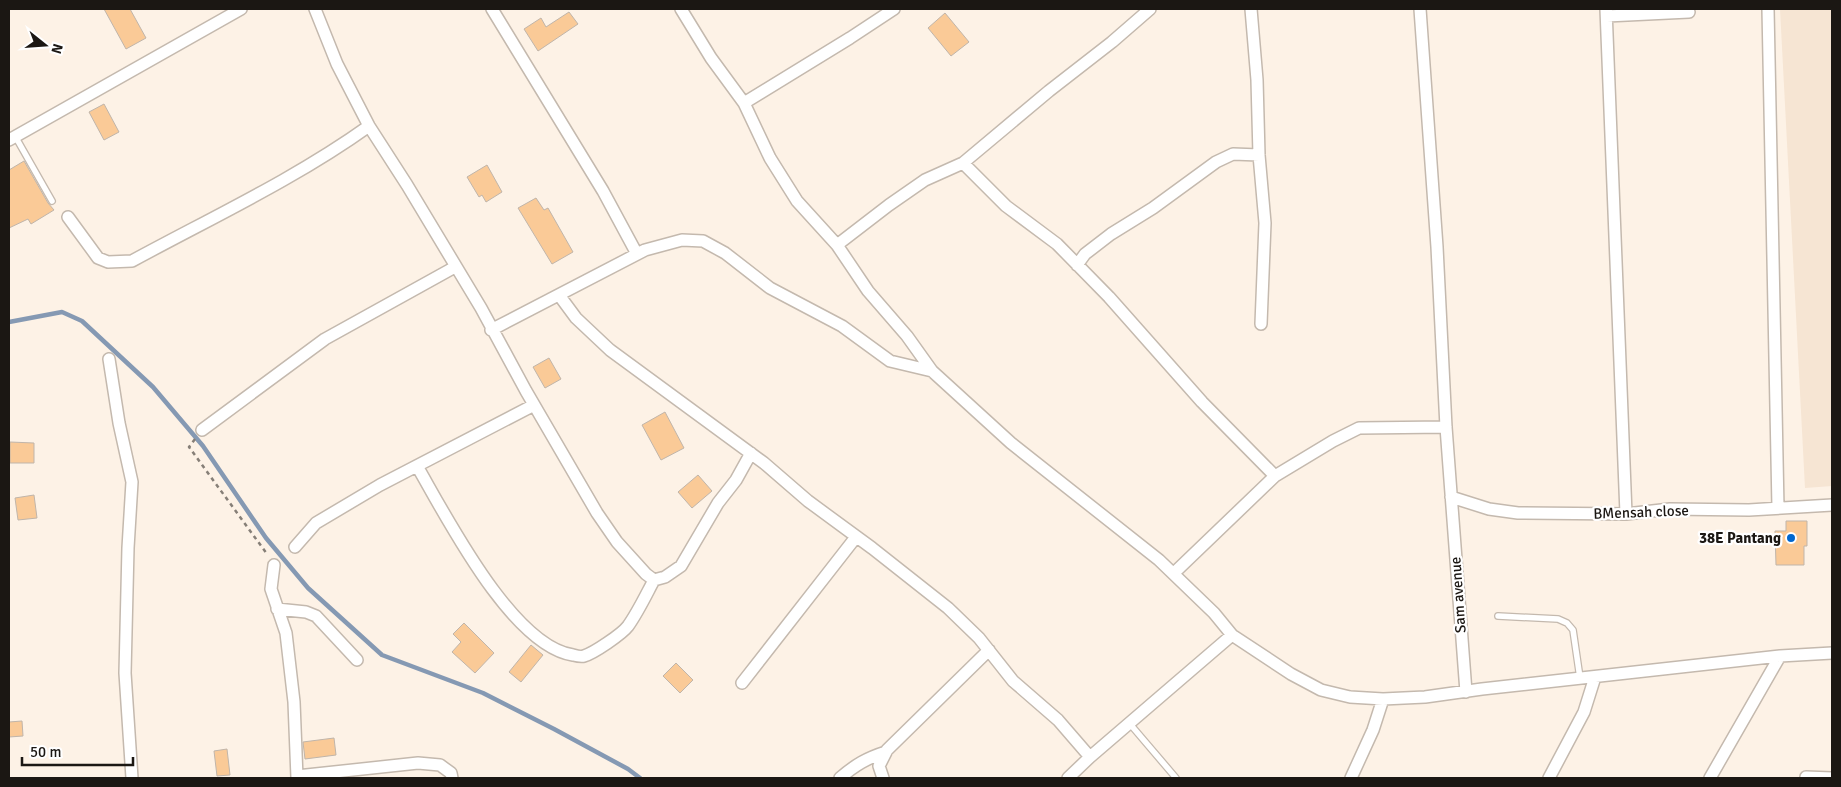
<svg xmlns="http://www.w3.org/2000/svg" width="1841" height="787" font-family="Signika,sans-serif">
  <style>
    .built { fill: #f6e5d3 }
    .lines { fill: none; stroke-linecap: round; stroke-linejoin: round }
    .stream { stroke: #8599b3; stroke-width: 4.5 }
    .building { fill: #faca97; stroke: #c0b5aa }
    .lane-casing { stroke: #c4b9ae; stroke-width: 8 }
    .street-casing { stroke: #c4b9ae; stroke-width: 14 }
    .path { stroke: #867f77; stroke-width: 2.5; stroke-dasharray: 4 4; stroke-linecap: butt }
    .lane { stroke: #fff; stroke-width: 5.5 }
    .street { stroke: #fff; stroke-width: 11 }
    .poi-dot { fill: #0067cf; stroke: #fff; stroke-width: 2 }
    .labels { text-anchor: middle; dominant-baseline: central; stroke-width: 4.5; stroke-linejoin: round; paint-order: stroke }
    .street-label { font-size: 15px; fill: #1b1713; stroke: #fff }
    .poi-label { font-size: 15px; font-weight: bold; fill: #1b1713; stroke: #fff; text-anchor: end }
  </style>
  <rect width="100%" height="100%" fill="#fdf2e6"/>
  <path class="built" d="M1780 9H1832V486L1805 488Z"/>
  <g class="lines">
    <path class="stream" d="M9 322 62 312 82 321 153 387 203 446 266 538 308 588 382 655 483 693 554 729 628 769 640 778"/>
  </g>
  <path class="building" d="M104 9H130L146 38 126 49Z
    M569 12 578 24 538 51 524 29 541 18 546 27Z
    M945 13 969 42 951 56 928 28Z
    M104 104 119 132 104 140 89 112Z
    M24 161 48 203 54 210 31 224 28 219 9 228V170Z
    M487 165 502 192 486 202 482 195 479 197 467 177Z
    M536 198 544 210 548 208 573 252 552 264 518 208Z
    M549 358 561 379 545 388 533 367Z
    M665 412 684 448 661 460 642 425Z
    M10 442 34 443V463H10Z
    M698 475 712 491 692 508 678 492Z
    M34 495 37 518 18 520 15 498Z
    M1786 521H1807V546H1804V565H1776L1775 531H1786Z
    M464 623 494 653 475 673 452 652 461 642 453 634Z
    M531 645 543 655 521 682 509 672Z
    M676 663 693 680 680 693 663 676Z
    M22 721 23 736 9 737V722Z
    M334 738 336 755 305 759 303 742Z
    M227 749 230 775 217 776 214 751Z"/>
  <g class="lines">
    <g class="lane-casing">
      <path id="lane" d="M15 136 52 201
        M1498 616 1558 619 1567 623 1573 630 1580 678
        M1130 724 1176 778"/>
    </g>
    <g class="street-casing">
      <path id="street" d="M315 9 337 64 369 126 407 185 481 308 526 391 597 513 617 542 646 574 654 580 665 577 681 566 718 503 736 480 751 453
        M492 9 603 191 637 254
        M681 9 711 58 744 103 770 158 797 201 837 245 868 291 907 336 932 371
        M1251 9 1257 80 1259 155 1265 223 1261 324
        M1420 9 1437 247 1446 427 1466 692
        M1606 9 1626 514
        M1768 9 1778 508
        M1607 16 1689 12
        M744 103 850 38 894 9
        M9 140 241 9
        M963 163 1006 206 1057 244 1109 297 1202 402 1275 476
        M68 217 98 258 108 262 132 261C211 218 295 179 369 126
        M837 245 889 205 925 180 963 163 1049 91 1112 42 1150 9
        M1077 265 1085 254 1111 234 1153 208 1216 162 1233 154 1259 155
        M559 295 576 318 610 350 764 463 808 501 872 548 948 608 979 638 1013 681 1058 720 1090 757
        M491 330 645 250 682 240 703 241 725 253 770 288 842 326 890 361 932 371 1011 443 1159 560 1214 613 1232 635 1291 674 1321 690 1350 697 1383 699 1425 697 1482 689 1780 656 1832 653
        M109 359 119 423 132 482 128 548 125 673 132 778
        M202 430 325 339 455 267
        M417 466C446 516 512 646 573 655 577 656 581 657 584 656 594 653 622 634 628 626 638 612 646 595 654 580
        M1451 497 1489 509 1518 513 1626 514 1670 509 1749 510 1832 505
        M295 547 316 523 380 485 534 405
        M274 565 271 589 286 633 294 702 297 778
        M1174 573 1275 476 1333 441 1359 428 1446 427
        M277 609 306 612 316 616 357 660
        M742 683 856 537
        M297 776 418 763 440 765 451 773 452 778
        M1806 777 1832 778
        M840 778C855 765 867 758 886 752
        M883 778 879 766 887 750 989 650
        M1068 778 1090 757 1232 635
        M1351 778 1373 730 1383 699
        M1549 778 1584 712 1595 677
        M1710 778 1780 656"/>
    </g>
    <path class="path" d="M195 439 189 447 267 554"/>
    <use href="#lane" class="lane"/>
    <use href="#street" class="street"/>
  </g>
  <circle class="poi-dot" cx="1791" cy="538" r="5"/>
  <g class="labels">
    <g class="street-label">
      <text transform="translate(1641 512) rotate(-2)">BMensah close</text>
      <text transform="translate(1458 595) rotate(-94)">Sam avenue</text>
    </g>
    <g class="poi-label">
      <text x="1781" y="538">38E Pantang</text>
    </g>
  </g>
  <rect width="1841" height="787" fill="none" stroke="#1b1713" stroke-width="20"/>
  <g transform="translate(45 45) rotate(107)" stroke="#ffffff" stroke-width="4" paint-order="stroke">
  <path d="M0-4L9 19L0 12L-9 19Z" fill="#1b1713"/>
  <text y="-8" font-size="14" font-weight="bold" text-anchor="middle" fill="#1b1713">N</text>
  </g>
  <path d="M22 757v8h111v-8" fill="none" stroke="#1b1713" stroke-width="2.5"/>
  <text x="30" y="757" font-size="15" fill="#1b1713" stroke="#ffffff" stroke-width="4" paint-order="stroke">50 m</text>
</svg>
